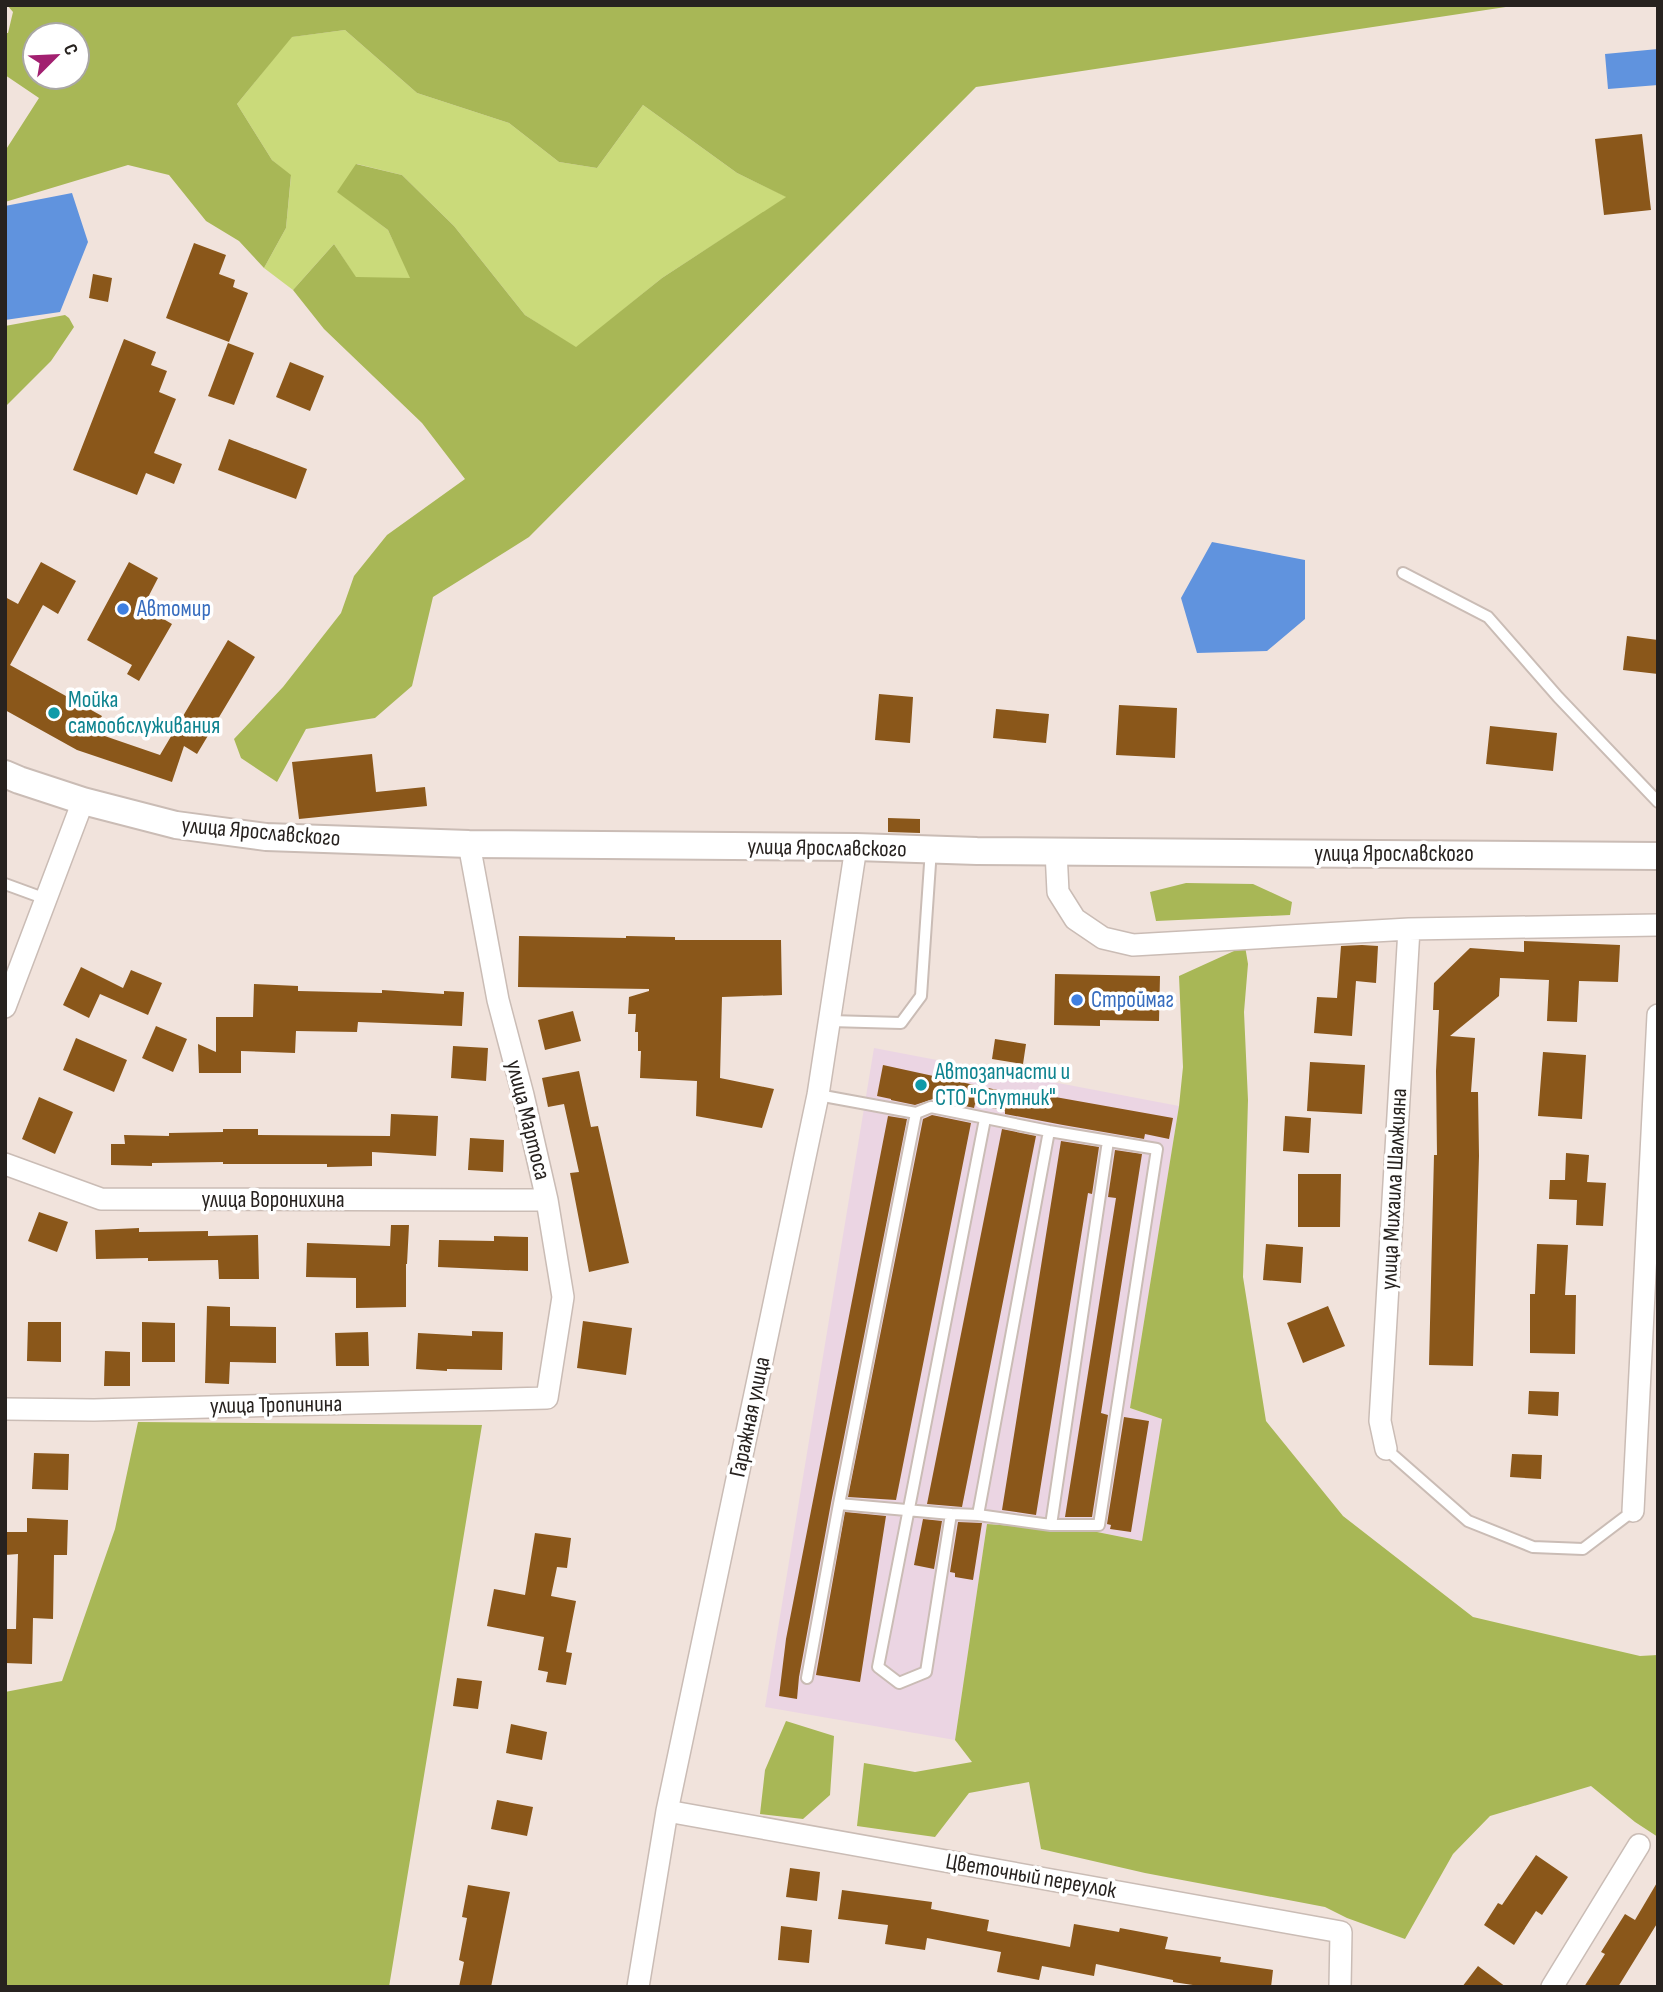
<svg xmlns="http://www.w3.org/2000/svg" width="1663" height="1992" font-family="'Sofia Sans Condensed',sans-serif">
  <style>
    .industrial { fill: #ebd5e3 }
    .green { fill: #cada7a }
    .forest { fill: #a8b756; fill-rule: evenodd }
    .water { fill: #6093de }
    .building { fill: #8a571a }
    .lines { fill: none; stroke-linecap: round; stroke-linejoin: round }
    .service-casing { stroke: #cabcb5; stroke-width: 14 }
    .minor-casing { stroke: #cabcb5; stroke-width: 24 }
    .tertiary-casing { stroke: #cabcb5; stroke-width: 30 }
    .service { stroke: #fff; stroke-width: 10 }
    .minor { stroke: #fff; stroke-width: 21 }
    .tertiary { stroke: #fff; stroke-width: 26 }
    .shop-dot { fill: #3f7fe0; stroke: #fff; stroke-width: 2.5 }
    .culture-dot { fill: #0f9aa8; stroke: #fff; stroke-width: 2.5 }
    .labels { text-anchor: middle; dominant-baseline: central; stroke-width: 7; stroke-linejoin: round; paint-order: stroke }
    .shop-label { font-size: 23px; fill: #366cbe; stroke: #fff; text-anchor: start }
    .culture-label { font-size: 23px; fill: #0d838f; stroke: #fff; text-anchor: start }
    .street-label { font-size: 23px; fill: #27221f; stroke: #fff }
  </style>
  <rect width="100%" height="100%" fill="#f1e3dc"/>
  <path class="industrial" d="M874 1048 1179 1106 1130 1408 1162 1419 1142 1541 1097 1532 987 1524 955 1740 765 1707Z"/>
  <path class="green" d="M345 30 417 93 509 123 559 162 597 168 643 105 737 173 787 197 662 278 576 348 525 315 454 226 402 175 357 164 338 192 388 230 411 278H356L334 244 293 290 264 268 286 228 291 176 272 160 237 104 291 37Z"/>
  <path class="forest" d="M7 5H1519L976 87 529 537 433 597 412 686 375 718 306 729 277 782 241 758 234 739 283 687 341 613 354 576 387 535 465 479 422 423 324 329 293 290 334 244 356 277 410 278 388 230 337 192 356 164 402 175 454 226 525 315 576 347 662 278 786 197 737 173 643 105 597 168 559 162 509 123 417 93 345 30 292 37 237 104 272 160 291 175 286 228 264 268 239 241 206 221 169 175 128 165 5 202V151L39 98 5 75V33H8L13 12ZM77 35V77H35V35Z
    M65 315 69 318 74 327 51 361 5 407V326Z
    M1186 883 1253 884 1292 902 1290 915 1156 921 1150 892Z
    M1245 946 1248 964 1244 1012 1248 1100 1243 1277 1266 1421 1343 1516 1473 1617 1640 1656 1658 1655V1837L1635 1822 1591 1786 1490 1816 1453 1854 1405 1939 1347 1918 1325 1907 1145 1873 1041 1849 1029 1782 969 1793 935 1837 857 1826 864 1763 915 1772 972 1762 955 1740 987 1524 1097 1532 1142 1541 1162 1419 1130 1408 1179 1106 1183 1067 1179 976Z
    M138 1422 482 1425 389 1987H5V1692L62 1681 115 1529Z
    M786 1721 834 1736 830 1795 803 1819 760 1814 765 1770Z"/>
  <path class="water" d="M1658 49V85L1608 89 1605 54Z
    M72 193 88 242 60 312 5 320V206Z
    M1212 542 1305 560V619L1267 651 1197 653 1181 598Z"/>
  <path class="building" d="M1642 134 1651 210 1604 215 1595 139Z
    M194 243 226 255 219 274 235 280 233 287 248 293 229 342 166 318Z
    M93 274 112 278 108 302 89 298Z
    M124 339 156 352 151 365 167 371 159 392 176 399 154 453 182 464 174 484 146 473 137 495 73 470Z
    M228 343 254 353 234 405 208 396Z
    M290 362 324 376 310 411 276 397Z
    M229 439 307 469 296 499 218 470Z
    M41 562 76 581 58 614 43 605 10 665 102 716 93 732 160 755 228 640 255 657 197 754 184 746 172 782 77 750 5 710V597L18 604Z
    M129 562 158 578 143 607 172 624 139 681 127 674 132 665 87 640Z
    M1627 636 1658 640V674L1623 670Z
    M879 694 913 697 910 743 875 740Z
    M1119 705 1177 708 1175 758 1116 755Z
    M996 709 1049 714 1046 743 993 738Z
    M1490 726 1557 733 1553 771 1486 764Z
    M372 754 376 792 425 787 427 806 299 819 292 762Z
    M888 818 920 819V833L888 832Z
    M519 936 626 938V936L675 937V940H781L782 995 722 997 720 1078 774 1089 762 1128 696 1116 697 1081 640 1078 641 1051H638V1032H635L636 1014H628L629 997 649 991V989L518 987Z
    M1524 941 1620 945 1618 982 1579 981 1577 1022 1547 1021 1549 980 1500 978 1499 996 1450 1036 1475 1038 1471 1092H1478L1479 1156 1473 1366 1429 1365 1434 1155H1437L1436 1071 1439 1010H1433L1434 983 1470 948 1524 952Z
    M1362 945 1378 946 1376 983 1356 981 1352 1036 1314 1033 1317 997 1337 998 1341 946Z
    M81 967 123 988 131 970 162 983 148 1015 100 994 89 1018 63 1005Z
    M1055 974 1160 976 1159 1021 1100 1020V1026L1054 1025Z
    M254 984 298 986V991L382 993V990L444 994V991L464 992 462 1026 358 1022 357 1032 296 1031 295 1053 241 1051V1073H199L198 1044 216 1052V1017H253Z
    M573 1011 581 1041 545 1050 538 1020Z
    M156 1026 187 1039 173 1072 142 1058Z
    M76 1038 127 1060 114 1092 63 1070Z
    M995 1039 1026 1044 1023 1064 992 1059Z
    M453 1046 488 1048 486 1081 451 1078Z
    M1543 1052 1586 1055 1582 1119 1538 1116Z
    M1310 1062 1365 1065 1362 1114 1307 1111Z
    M883 1065 1043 1100 1044 1095 1173 1118 1169 1139 1145 1134 1144 1139 1063 1125 1005 1114V1111L975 1104 974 1108 933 1099 915 1105 891 1100V1099L877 1096Z
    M579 1071 591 1127 598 1126 629 1263 589 1272 570 1173 579 1172 564 1104 548 1107 542 1078Z
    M39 1097 73 1112 55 1154 22 1139Z
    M391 1114 438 1116 436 1156 372 1152V1166L327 1167V1164H223V1162L152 1163V1166L111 1165V1144H125L124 1135 169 1136V1133L223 1132V1129H258V1135L390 1136Z
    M932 1115 971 1123 896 1500 848 1497 923 1119Z
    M888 1116 907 1119 831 1503 799 1677 797 1699 779 1696 786 1639Z
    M1285 1116 1311 1118 1309 1153 1283 1151Z
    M1002 1129 1036 1136 962 1507 927 1504Z
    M470 1138 504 1140 503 1172 468 1170Z
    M1061 1141 1099 1147 1092 1194 1088 1193 1036 1515 1002 1510Z
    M1115 1150 1142 1154 1101 1413 1108 1415 1092 1517H1065L1116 1198 1108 1197Z
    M1566 1153 1589 1155 1587 1182 1606 1183 1603 1226 1576 1225 1577 1200 1549 1199 1550 1180H1565Z
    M1298 1174H1341L1340 1227H1298Z
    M39 1212 68 1222 57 1252 28 1241Z
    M391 1225H409L407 1264H406V1307L356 1308V1278L306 1277 307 1243 390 1246Z
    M139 1228V1232L208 1231V1236L258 1235 259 1279H219L218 1260 148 1261V1258L96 1259 95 1230Z
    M494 1236 528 1237V1271L438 1267 439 1240 494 1241Z
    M1266 1244 1303 1247 1301 1283 1263 1280Z
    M1537 1244 1568 1245 1565 1295H1576L1575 1354 1530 1353V1294H1535Z
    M207 1306 230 1307V1326L276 1327V1363L230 1362 229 1384 205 1383Z
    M1328 1306 1345 1346 1303 1363 1287 1323Z
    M583 1321 632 1328 626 1375 577 1368Z
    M28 1322H61V1362L27 1361Z
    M142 1322 175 1323V1362H142Z
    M472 1331 503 1332 502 1370 447 1369V1371L416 1369 418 1333 472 1336Z
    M368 1332 369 1366H336L335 1333Z
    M105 1351 130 1352V1386H104Z
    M1529 1391 1559 1392 1558 1416 1528 1414Z
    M1124 1417 1149 1421 1131 1532 1110 1529 1111 1525 1107 1524Z
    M34 1453 69 1454 68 1490 32 1489Z
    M1512 1454 1542 1455 1541 1479 1510 1477Z
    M845 1512 886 1516 860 1682 816 1675Z
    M27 1518 68 1520 67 1555H54L53 1619 33 1618 32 1664 5 1663V1629H16L18 1554 5 1555V1532H27Z
    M923 1519 942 1521 934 1569 914 1565Z
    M958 1522 982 1523 973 1580 955 1577V1573L950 1572Z
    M535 1533 571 1538 567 1568 557 1567 551 1596 576 1601 566 1652 572 1653 566 1685 546 1682 548 1672 538 1670 544 1637 487 1626 494 1589 525 1595Z
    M457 1678 482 1681 478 1709 453 1706Z
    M511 1724 547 1732 542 1760 506 1753Z
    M497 1800 533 1807 527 1836 491 1829Z
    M1536 1855 1568 1877 1542 1915 1536 1911 1514 1945 1484 1925 1498 1903 1502 1905Z
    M790 1868 820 1872 817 1901 786 1897Z
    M1658 1881V1922L1618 1987H1584L1605 1954 1601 1952 1625 1914 1635 1920Z
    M468 1885 510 1892 491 1987H459L464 1962 459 1960 467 1918 462 1917Z
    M842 1890 932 1902 931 1909 989 1920 987 1931 1070 1947 1074 1924 1119 1932 1120 1928 1168 1937 1165 1949 1221 1957 1220 1962 1273 1970 1271 1987H1206L1173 1982V1980L1096 1964 1094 1976 1042 1966 1039 1980 997 1972 1001 1952 927 1938 925 1950 885 1944 888 1925 838 1919Z
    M781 1926 812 1930 809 1963 778 1960Z
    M1478 1966 1506 1987H1462Z"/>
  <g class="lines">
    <g class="service-casing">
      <path id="service" d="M1403 573 1488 617 1558 697 1658 802
        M5 884 46 899
        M830 1021 901 1023 921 996 931 849
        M818 1095 916 1113 931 1107 1049 1131 1157 1149 1099 1525H1051L978 1515 951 1514 839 1504
        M1386 1449 1468 1521 1533 1547 1583 1549 1633 1511
        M951 1514 926 1672 899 1683 878 1667 985 1119
        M978 1515 1049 1131
        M1051 1525 1108 1141
        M807 1678 839 1504 916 1113"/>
    </g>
    <g class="minor-casing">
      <path id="minor" d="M1056 851 1058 892 1075 919 1103 938 1133 945 1409 929 1658 925
        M5 1007 83 801
        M5 1164 101 1199 547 1200
        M5 1409 94 1410 547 1398 563 1297 547 1200 523 1095 498 1000 469 844
        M1386 1449 1380 1421 1409 929
        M1633 1511 1658 1015
        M667 1811 1341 1932 1340 1987
        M638 1987 667 1811 818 1095 856 847
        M1552 1987 1639 1845"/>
    </g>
    <g class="tertiary-casing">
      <path id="tertiary" d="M5 774 19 780 83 801 176 825 266 837 469 844 856 847 977 851 1658 856"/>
    </g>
    <use href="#service" class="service"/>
    <use href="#minor" class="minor"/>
    <use href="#tertiary" class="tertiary"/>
  </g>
  <g class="shop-dot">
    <circle cx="123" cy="609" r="7"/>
    <circle cx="1077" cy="1000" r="7"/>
  </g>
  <g class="culture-dot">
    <circle cx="54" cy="713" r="7"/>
    <circle cx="921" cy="1085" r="7"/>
  </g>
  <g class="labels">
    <g class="shop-label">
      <text x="137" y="609">Автомир</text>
      <text x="1091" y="1000">Строймаг</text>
    </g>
    <g class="culture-label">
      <text x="68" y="700">Мойка<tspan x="68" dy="26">самообслуживания</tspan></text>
      <text x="935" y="1072">Автозапчасти и<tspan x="935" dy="26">СТО "Спутник"</tspan></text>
    </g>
    <g class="street-label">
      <text transform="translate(261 832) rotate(5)">улица Ярославского</text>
      <text transform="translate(827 848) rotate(1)">улица Ярославского</text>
      <text x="1394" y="854">улица Ярославского</text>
      <text transform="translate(528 1120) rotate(76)">улица Мартоса</text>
      <text transform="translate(1394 1189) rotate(-87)">улица Михаила Шалжияна</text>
      <text x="273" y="1200">улица Воронихина</text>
      <text transform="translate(276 1405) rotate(-1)">улица Тропинина</text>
      <text transform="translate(750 1417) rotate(-78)">Гаражная улица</text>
      <text transform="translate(1031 1876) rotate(10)">Цветочный переулок</text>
    </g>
  </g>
  <rect width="1663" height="1992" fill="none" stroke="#27221f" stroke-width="14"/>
  <g transform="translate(56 56) rotate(66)"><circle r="33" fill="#ffffff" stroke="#a9a7a5" stroke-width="2"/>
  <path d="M0-5L12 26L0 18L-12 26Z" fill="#a22070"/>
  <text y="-10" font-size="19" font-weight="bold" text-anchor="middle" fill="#27221f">С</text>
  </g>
</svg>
